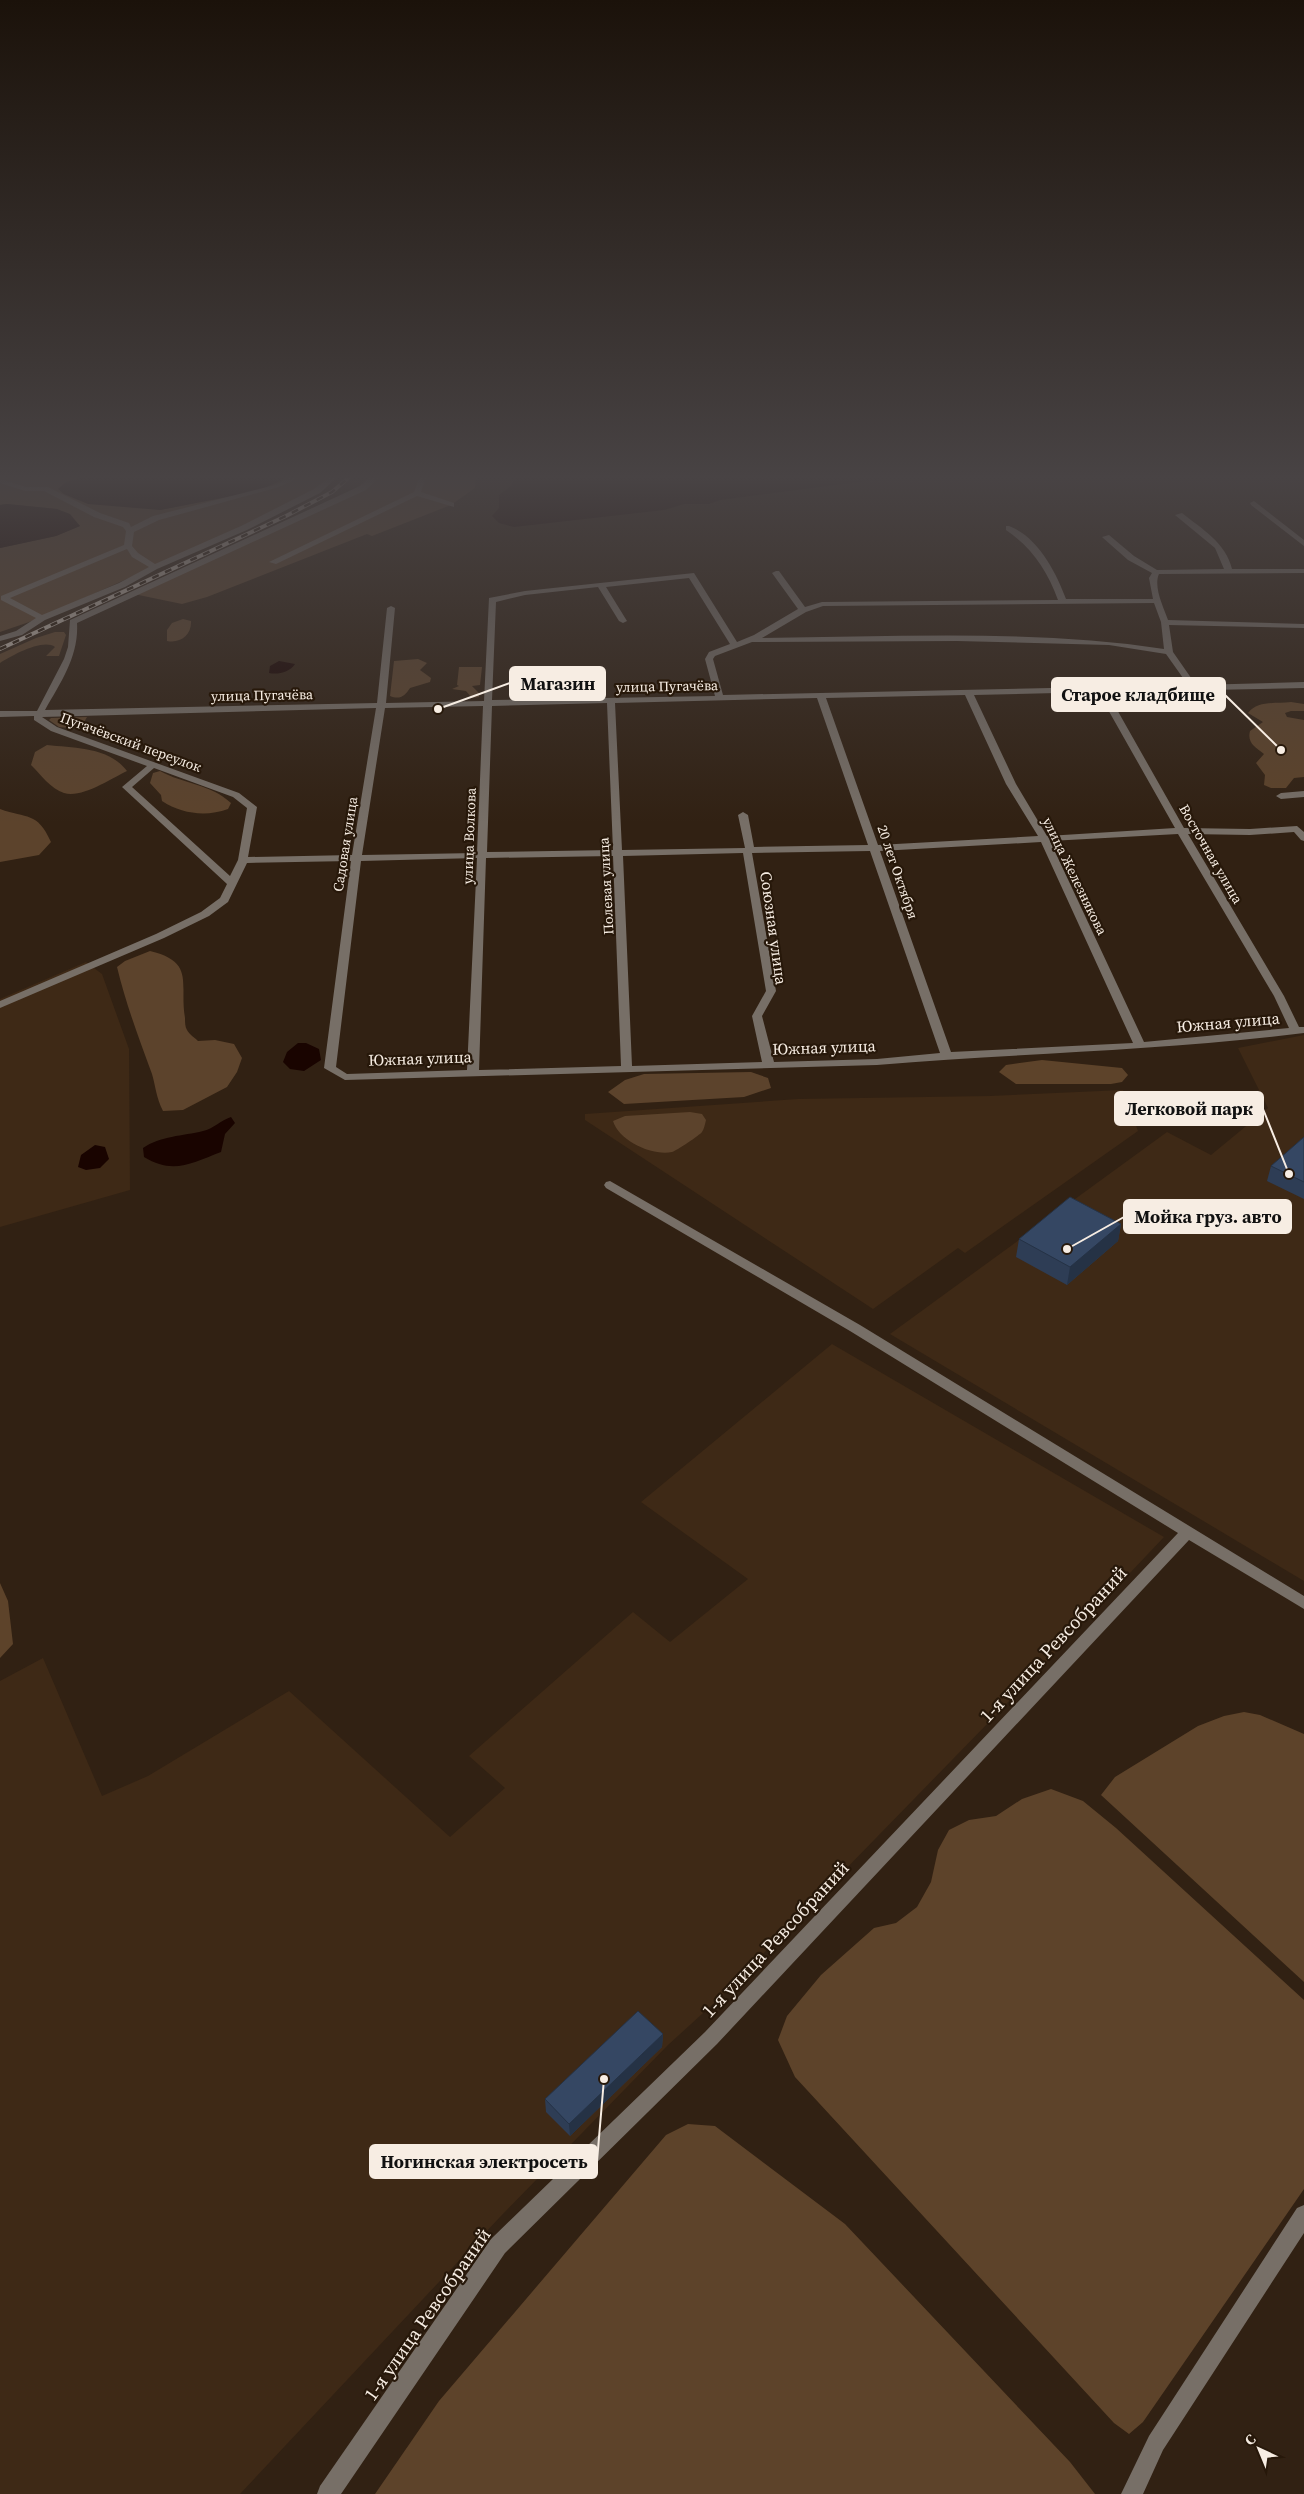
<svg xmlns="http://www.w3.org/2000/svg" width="1304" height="2494" font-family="'Source Serif 4',serif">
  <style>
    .built { fill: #3e2916 }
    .green { fill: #5c432c }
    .forest { fill: #5d432a }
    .water { fill: #190400 }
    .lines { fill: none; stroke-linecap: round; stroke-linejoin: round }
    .minor { fill: #776f67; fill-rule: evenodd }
    .rail-casing { stroke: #c0b5aa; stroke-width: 4 }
    .rail { stroke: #27180a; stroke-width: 2.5; stroke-dasharray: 7; stroke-linecap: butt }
    .wall { fill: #2e3d55 }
    .shaded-wall { fill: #253245 }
    .building { fill: #354763; stroke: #253245 }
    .labels { text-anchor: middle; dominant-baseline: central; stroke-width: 4.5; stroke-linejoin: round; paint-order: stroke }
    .far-street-label { font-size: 14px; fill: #f7ede3; stroke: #27180a }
    .street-label { font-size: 16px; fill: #f7ede3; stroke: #27180a }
    .near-street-label { font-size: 19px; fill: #f7ede3; stroke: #27180a }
    .leader { fill: none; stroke: #f7ede3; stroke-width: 2 }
    .callout-dot { fill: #f7ede3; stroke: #27180a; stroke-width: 2 }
    .callout { fill: #f7ede3; stroke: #f7ede3; stroke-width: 2 }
    .callout-label { font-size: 18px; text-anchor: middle; font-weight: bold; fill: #111 }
  </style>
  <rect width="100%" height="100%" fill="#312113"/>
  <path class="built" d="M86 962 102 974 129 1049 130 1190 0 1227V999Z
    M1304 1035V1581L890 1334 1167 1132 1211 1155 1268 1108 1238 1048Z
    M1123 1090 1138 1131 965 1253 958 1248 873 1309 585 1120V1114L798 1099 990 1096Z
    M832 1344 1164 1537 990 1721 724 1994 668 2045 500 2217 240 2494H0V1681L43 1658 102 1796 148 1776 289 1691 450 1837 505 1788 469 1756 633 1612 670 1642 748 1579 641 1502Z"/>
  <path class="green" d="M0 474H93L88 476 160 510 257 491 282 480 285 474H335L327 482 304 496 214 540 35 620 0 632V548L56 536 80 526 57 509 7 504 0 505Z
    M371 474H476L475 488 451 505 372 536 367 534 207 597 182 604 129 593 357 488Z
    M183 619 191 621C192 635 180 644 167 641V630L172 623Z
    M418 659 427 663 420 670 431 678 430 682 410 688C405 696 400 700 390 696L394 661Z
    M459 667H482L480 685 472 686 479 693V697L472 698 466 691 452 689 459 686 457 685Z
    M47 745C75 748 109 747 127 771 112 778 81 799 64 793 51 789 40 774 31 765L35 752Z
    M160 771C183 784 211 784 231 803L228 809C206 817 182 814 162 801L161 795 150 783 153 773Z
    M0 809C27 819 37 811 51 842L39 855 0 862Z
    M150 951C196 962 179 984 185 1018 185 1022 185 1027 187 1030 189 1034 195 1038 198 1041L215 1040 234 1044 242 1058 237 1072 227 1087 183 1110 163 1111C156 1097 156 1088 152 1074 139 1039 126 1004 117 967L125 961Z
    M751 1072 768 1078 771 1088 744 1097 624 1104 608 1092 625 1080 644 1074Z
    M690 1112 702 1114 706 1120C705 1124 704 1129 702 1132 700 1135 676 1151 672 1152 652 1156 619 1141 613 1121L625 1116Z"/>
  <path class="forest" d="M55 632H64L66 635 59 656H46L55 647C43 638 11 656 0 663V654L36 638Z
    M1291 702 1304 704V711H1291L1285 713 1287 717 1304 720V777L1294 778 1286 788H1271L1264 785 1265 775 1256 763 1264 754C1255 747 1247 743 1250 731L1263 722 1248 713C1258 700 1276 704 1291 702Z
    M87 717 80 729 59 727 49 720 51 718Z
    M1042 1060 1122 1068 1128 1075 1122 1082 1111 1084H1016L999 1072 1006 1065Z
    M0 1583 8 1601 13 1644 0 1658Z
    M1244 1712 1260 1715 1304 1734V1982L1101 1795 1115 1777 1198 1726 1224 1716Z
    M1051 1789 1083 1801 1116 1828 1304 2000V2189L1143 2422 1129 2434 1114 2423 795 2077 778 2040 787 2016 821 1975 874 1928 896 1923 917 1907 931 1882 938 1850 949 1830 969 1820 996 1816 1022 1799Z
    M688 2124 715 2126 845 2224 1070 2462 1095 2494H375L439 2401 666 2135Z"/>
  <path class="water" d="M93 474H285L282 480 257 491 160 510 88 504 64 494 58 489 66 482Z
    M517 474H920L720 500 709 504H684L664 510 514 527 499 523 492 516 499 508V495L511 486Z
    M7 504 57 509 70 514 80 526 56 536 0 548V505Z
    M279 661 295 664C290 672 278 675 269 673L270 666Z
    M298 1043H306L319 1049 321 1060 304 1071 290 1069 283 1062 287 1052Z
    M231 1117 235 1123 225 1134 221 1152C192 1163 173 1175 144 1157L143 1148C160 1136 183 1136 203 1131 213 1129 221 1120 231 1117Z
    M95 1145 105 1147 109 1159 100 1168 86 1170 78 1167 81 1155Z"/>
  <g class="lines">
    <path class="minor" d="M292 474H298L294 480 279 487 159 520 134 532 132 546 138 553 155 564 241 526 314 489 334 474H341L320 493 247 530 157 569 125 587 45 620 22 635 0 641V636L16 631 36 618 1 600V596L124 545 126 531 123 527 94 517 44 491H25L0 483V479L26 487H48L100 513 129 523 131 527 153 516 275 485 289 478ZM127 549 132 557 149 567 119 583 42 615 10 598Z
      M375 474H382L366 490 77 623C79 656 61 682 45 710L377 703 387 608 391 606 395 608 386 703 484 701 489 598 525 591 694 573 737 642 754 635 798 609 772 573 776 571H779L805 607 822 602 1058 600C1047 570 1032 548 1006 530V526H1009C1038 537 1056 572 1066 599H1153L1149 578 1152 573 1128 560 1102 537 1109 535 1134 556 1157 570 1224 569 1215 548 1175 515 1182 513C1202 529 1226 543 1232 569H1304V573L1159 574C1153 587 1164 608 1168 620L1304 624V628L1169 625 1173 652 1196 685 1304 682V688L1107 692 1184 828 1250 829 1297 826 1304 832V841L1301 840 1294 832 1250 835 1188 834 1284 996 1299 1027H1304V1033C1163 1051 1019 1053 877 1065L345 1080 324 1068 351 861 247 863 228 902 209 916 164 938 0 1008V1001L156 934 201 912 220 898 227 884 122 787 147 766 51 731 34 720V716L0 717V711H37L64 659 68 647 70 620 360 486ZM689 578 730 644 709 652 705 659 715 696 492 700 496 602 525 595 598 587 619 621 623 623 627 621 606 587ZM1154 603 1161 622 1164 649C1035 629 894 637 762 638L806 612 823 606ZM957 641 1109 645 1166 654 1188 685 723 695 713 659 715 656 752 642ZM1098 692 1175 828 1047 836 1016 784 974 695ZM965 695 1006 784 1038 836 878 845 826 698ZM817 698 868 845 754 847 748 815 743 812 738 815 745 848 622 850 615 703ZM607 703 613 850 487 852 492 706ZM483 706 477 853 362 855 385 708ZM376 708 352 855 248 857 257 807 239 793 57 727 42 717ZM154 768 233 797 247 808 238 860 230 876 132 787ZM1178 834 1274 996 1289 1028 1144 1042 1050 841ZM1041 842 1133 1043 951 1052 880 851ZM870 851 940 1053 877 1059 774 1062 762 1016 776 991 752 853ZM743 853 766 991 752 1016 762 1062 632 1066 623 856ZM613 856 621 1066 479 1070 486 858ZM477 858 467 1070 347 1074 336 1067 361 861Z
      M421 474H427L421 492 454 503V507L417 496 276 564 269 562 414 492Z
      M1254 501 1304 540V546L1251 505 1250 503Z
      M1304 791V797L1281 799 1276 796 1281 793Z
      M610 1181 860 1325 1304 1596V1609L1189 1540 717 2044 505 2253 341 2494H317L320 2486 491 2239 705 2032 1178 1533 850 1331 606 1188 604 1185 606 1182Z
      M1304 2205V2233L1163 2450 1143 2494H1121L1149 2436 1297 2208Z"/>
    <g class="rail-casing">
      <path id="rail" d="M0 649 286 516 332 492 353 474"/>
    </g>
    <use href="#rail" class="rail"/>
  </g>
  <path class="wall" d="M1304 1137V1199L1267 1181 1271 1166Z
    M1121 1224 1118 1241 1067 1285 1016 1257 1019 1239Z
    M663 2034 662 2047 570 2136 546 2112 545 2099Z"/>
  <path class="shaded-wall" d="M1121 1224 1118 1241 1067 1285 1070 1267Z
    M663 2034 662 2047 570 2136 569 2124Z"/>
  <path class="building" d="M1304 1137V1182L1271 1166Z
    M1070 1197 1121 1224 1070 1267 1019 1239Z
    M638 2011 663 2034 569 2124 545 2099Z"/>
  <linearGradient id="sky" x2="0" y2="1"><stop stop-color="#1b120a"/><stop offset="0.58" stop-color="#484344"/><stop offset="1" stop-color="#484344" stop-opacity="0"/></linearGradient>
  <rect width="1304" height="823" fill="url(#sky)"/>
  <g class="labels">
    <g class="far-street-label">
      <text transform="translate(667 686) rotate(-1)">улица Пугачёва</text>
      <text transform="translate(262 695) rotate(-1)">улица Пугачёва</text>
      <text transform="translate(131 742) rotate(20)">Пугачёвский переулок</text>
      <text transform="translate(469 836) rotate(-88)">улица Волкова</text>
      <text transform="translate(345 844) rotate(-81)">Садовая улица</text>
      <text transform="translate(1211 854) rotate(60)">Восточная улица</text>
      <text transform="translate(898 872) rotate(71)">20 лет Октября</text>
      <text transform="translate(1075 876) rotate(64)">улица Железнякова</text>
      <text transform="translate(606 886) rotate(-93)">Полевая улица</text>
    </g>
    <g class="street-label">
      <text transform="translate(774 928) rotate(82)">Союзная улица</text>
      <text transform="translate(1228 1022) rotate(-5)">Южная улица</text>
      <text transform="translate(824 1047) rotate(-2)">Южная улица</text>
      <text transform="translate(420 1058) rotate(-2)">Южная улица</text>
    </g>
    <g class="near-street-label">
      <text transform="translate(1053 1644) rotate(-47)">1-я улица Ревсобраний</text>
      <text transform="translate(775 1939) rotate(-47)">1-я улица Ревсобраний</text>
      <text transform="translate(427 2314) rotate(-55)">1-я улица Ревсобраний</text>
    </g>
  </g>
  <path class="leader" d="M438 709L510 683M1281 750L1225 695M1289 1174L1263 1109M1067 1249L1124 1217M604 2079L597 2161"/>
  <g class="callout-dot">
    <circle cx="438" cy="709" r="5"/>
    <circle cx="1281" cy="750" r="5"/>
    <circle cx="1289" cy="1174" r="5"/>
    <circle cx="1067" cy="1249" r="5"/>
    <circle cx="604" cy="2079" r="5"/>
  </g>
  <g class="callout">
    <rect x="510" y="667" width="95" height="33" rx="5"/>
    <rect x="1052" y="678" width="173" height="33" rx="5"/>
    <rect x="1115" y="1092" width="148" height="33" rx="5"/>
    <rect x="1124" y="1200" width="167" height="33" rx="5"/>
    <rect x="370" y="2145" width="227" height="33" rx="5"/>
  </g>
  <g class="callout-label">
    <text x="558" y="690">Магазин</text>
    <text x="1138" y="701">Старое кладбище</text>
    <text x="1189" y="1115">Легковой парк</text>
    <text x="1208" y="1223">Мойка груз. авто</text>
    <text x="484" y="2168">Ногинская электросеть</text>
  </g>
  <g transform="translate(1259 2449) rotate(316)" stroke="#27180a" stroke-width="4" paint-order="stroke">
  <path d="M0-4L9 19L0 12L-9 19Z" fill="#f7ede3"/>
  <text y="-8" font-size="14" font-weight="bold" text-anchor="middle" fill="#f7ede3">С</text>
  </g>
</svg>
